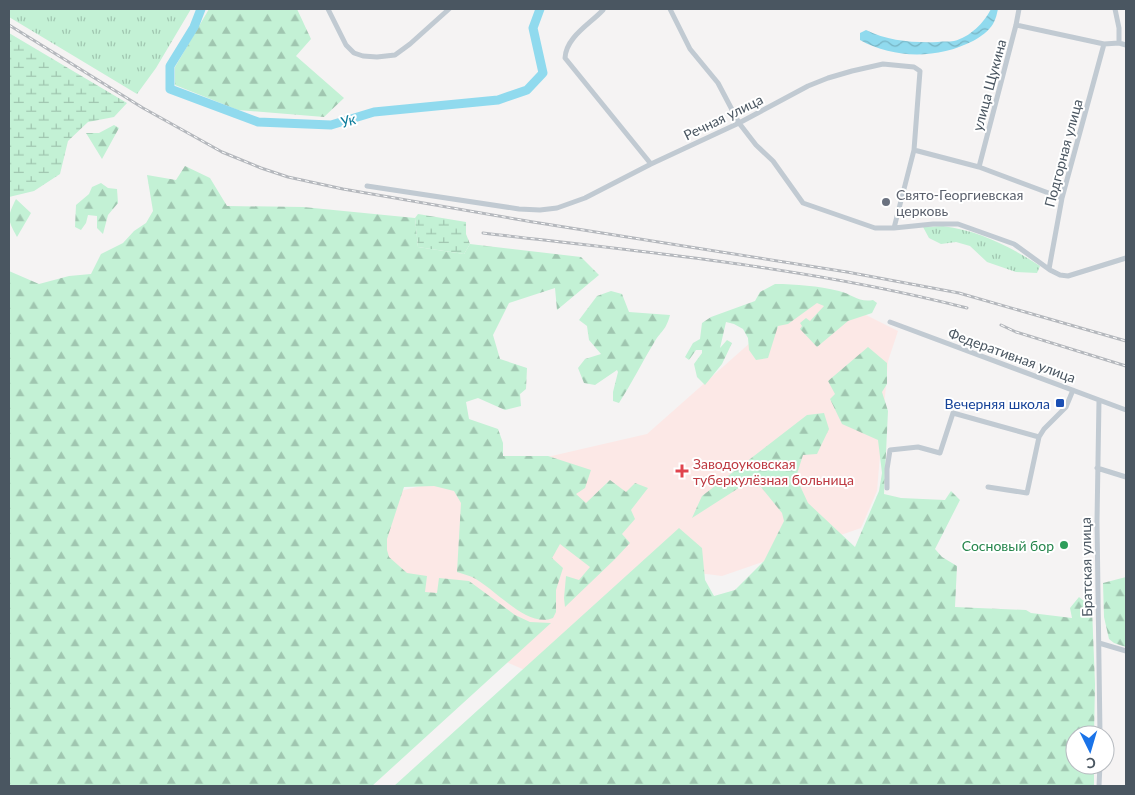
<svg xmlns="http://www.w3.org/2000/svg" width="1135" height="795" font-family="Lato,sans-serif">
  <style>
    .medical { fill: #fce8e6 }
    .grass { fill: url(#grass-tufts) }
    .forest { fill: url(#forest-firs) }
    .wetland { fill: url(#wetland-marsh) }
    .water { fill: url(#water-waves) }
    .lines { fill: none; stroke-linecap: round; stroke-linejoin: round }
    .river { stroke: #90daee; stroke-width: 9 }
    .minor { stroke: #c1cad2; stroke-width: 5 }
    .rail-casing { stroke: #b5b8bd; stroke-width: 3 }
    .rail { stroke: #fff; stroke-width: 1; stroke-dasharray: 4; stroke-linecap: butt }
    .worship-dot { fill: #6b7280; stroke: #fff; stroke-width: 2 }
    .transit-dot { fill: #1a4fb4; stroke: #fff; stroke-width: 2 }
    .health-dot { fill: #e0444e; stroke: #fff; stroke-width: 2 }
    .leisure-dot { fill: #2e9e5b; stroke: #fff; stroke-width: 2 }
    .labels { text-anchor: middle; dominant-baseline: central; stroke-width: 4; stroke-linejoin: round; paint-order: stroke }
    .street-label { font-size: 14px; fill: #4a5661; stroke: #fff }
    .worship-label { font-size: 14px; fill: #5b616d; stroke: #fff; text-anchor: start }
    .transit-label { font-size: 14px; fill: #164399; stroke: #fff; text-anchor: end }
    .health-label { font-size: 14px; fill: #be3a42; stroke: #fff; text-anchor: start }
    .leisure-label { font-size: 14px; fill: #27864d; stroke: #fff; text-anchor: end }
    .water-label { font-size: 15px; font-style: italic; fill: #0c7c9b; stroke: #fff }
  </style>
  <defs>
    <pattern id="grass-tufts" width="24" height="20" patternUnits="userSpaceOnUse" patternTransform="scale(1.25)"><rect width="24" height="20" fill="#c3f1d5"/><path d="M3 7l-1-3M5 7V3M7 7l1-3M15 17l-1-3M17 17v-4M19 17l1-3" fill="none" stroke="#a0c6b0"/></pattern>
    <pattern id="forest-firs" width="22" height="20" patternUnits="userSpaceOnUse" patternTransform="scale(1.25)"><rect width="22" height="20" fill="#c3f1d5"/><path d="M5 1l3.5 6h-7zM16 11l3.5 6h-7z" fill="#a0c6b0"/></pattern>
    <pattern id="wetland-marsh" width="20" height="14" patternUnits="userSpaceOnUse" patternTransform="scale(1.25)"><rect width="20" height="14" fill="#c3f1d5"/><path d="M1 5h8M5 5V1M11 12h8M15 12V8" fill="none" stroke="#a0c6b0"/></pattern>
    <pattern id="water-waves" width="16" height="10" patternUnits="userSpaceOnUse" patternTransform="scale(1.25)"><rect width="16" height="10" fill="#90daee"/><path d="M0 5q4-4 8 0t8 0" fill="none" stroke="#78b4c4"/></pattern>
  </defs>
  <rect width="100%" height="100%" fill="#f5f3f3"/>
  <path class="medical" d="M812 288 898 331 888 361 877 491 861 528 722 576 644 566 527 671 360 598 378 496 647 434Z"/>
  <path class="grass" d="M9 9H191L156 68 137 94 9 17Z
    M943 226C980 231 1009 246 1040 266L1037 273 1016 272 987 262 970 246 956 242 941 244 929 238 923 227Z"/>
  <path class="forest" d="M209 9H297L311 39 296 56 344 98 324 117 238 110 175 85V67Z
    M114 125 119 128 102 159 86 133H99Z
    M185 166 210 178 227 206 303 207 415 218 418 247 464 254 470 244 581 257 599 275 557 310 555 288 509 303 493 335 500 359 527 368 526 389 520 394 521 406 505 410 478 398 466 402 469 419 498 429 503 443V456H548L591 470 585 488 576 494 586 503 610 480 626 492 635 483 648 488 631 510 635 519 622 534 630 543 615 559 565 607 564 598 566 576 579 580 590 567 560 544 552 558 563 568 556 590V612L553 618C527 629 495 588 472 577 468 575 462 574 457 572L461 503 454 491 434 486 404 487 387 539V550L389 557 407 573 427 576 425 592 437 593 439 578 469 581 515 615 530 622 551 623 372 786H9V271L39 284 69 276 91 274 101 254 123 243 134 231 146 223 153 211 147 175 176 180Z
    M101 183 108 188 117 189 118 203 108 215 103 234 97 228V216L88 215 86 223 81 230 75 227 76 205 89 194 92 187Z
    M16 199 31 213 17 237C7 219 7 217 16 199Z
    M775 284C796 284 818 286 839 291 852 294 859 303 873 300L877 303 872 313 848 321 817 347 800 329 802 326 800 323 806 318 810 321 824 306 817 303 788 324 778 326 768 358 756 360 749 350 748 338 743 329 734 324 726 322 720 348 727 340 732 343 722 364 705 385 697 377 694 364 702 353V350H696L689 360 685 357 693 343 700 339 702 323 711 317 755 301 760 292Z
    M611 291 622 294 629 312 670 315C666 330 662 330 655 341 642 362 632 383 619 403L613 401V392L618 372 617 370 595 385 584 383 578 368 585 359 601 354 589 340 587 326 579 320 597 296Z
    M868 347 887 363V384L882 392 888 411 884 494 901 498 945 500 951 491 960 500 935 549 942 557 957 566 955 607 1026 610 1031 613 1072 618 1070 608 1079 597 1092 608 1095 684 1094 735H1075V765H1094V786H394L679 528 702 548 705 580 714 596 735 590 764 561 784 521 782 513 761 487 745 484 692 518 702 496 807 415 824 413 829 429 817 454 803 455 796 477 808 503 855 547 879 491 882 473 878 440 842 424 830 399 835 394 828 381Z
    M1126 577V647L1114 643 1109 639 1104 617 1103 583Z"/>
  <path class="wetland" d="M9 33 127 103 114 117 88 122 68 141 60 174 34 191 9 197Z
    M418 214 466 222V234L470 244 464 254 418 247 415 218Z"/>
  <path class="water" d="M991 9H998C997 13 996 19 993 24 989 31 980 37 973 41 938 59 894 59 860 40V33L866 30C888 41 914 43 938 42 943 41 949 42 954 41 970 37 984 23 991 9Z"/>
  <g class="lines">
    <path class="river" d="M201 9 194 27 170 66V89L258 122 331 125 374 112 498 100 527 90 543 73 533 28 540 9"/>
    <path class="minor" d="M328 9 346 45 354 53 363 56 377 57 395 55 410 44 449 9
      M670 9 690 49 718 83 739 123 756 145 773 161 803 203 875 228H894L933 224H958L1014 244 1050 270 1060 275 1068 276 1126 258
      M1115 9 1119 28V43
      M603 10C590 24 566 37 565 58L651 164
      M1016 25 1104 44 1119 43 1126 45
      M914 150 979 167 1062 198
      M979 167 1016 25 1019 9
      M367 186 519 209 540 210 557 208 585 198 651 164 739 123 808 86 828 78 852 71 883 64 914 67 920 71 914 150 894 228
      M1049 269 1062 198 1104 44
      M890 322 1126 410
      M1099 400 1097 522 1100 735
      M1097 468 1126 477
      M988 487 1027 493 1039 437
      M887 488V469L890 450 918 447 940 453 953 413 1039 437 1044 429 1066 407 1073 390
      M1099 643 1126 651
      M1099 786 1100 765"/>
    <g class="rail-casing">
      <path id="rail" d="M9 25 143 108 222 152 261 168 288 177 343 189 533 222 847 272 959 293 1126 341
        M483 233C645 252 808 267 967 308
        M1001 325 1016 332 1126 366"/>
    </g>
    <use href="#rail" class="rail"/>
  </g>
  <circle class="worship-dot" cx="886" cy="202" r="5"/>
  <rect class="transit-dot" x="1055" y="398" width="10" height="10" rx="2.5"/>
  <path class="health-dot" d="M679.5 463.5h5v5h5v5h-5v5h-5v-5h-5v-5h5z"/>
  <circle class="leisure-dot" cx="1064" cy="545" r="5"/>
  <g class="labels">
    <g class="street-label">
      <text transform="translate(989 85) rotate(-75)">улица Щукина</text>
      <text transform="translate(723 117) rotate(-26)">Речная улица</text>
      <text transform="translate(1063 153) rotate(-75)">Подгорная улица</text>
      <text transform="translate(1012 355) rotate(20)">Федеративная улица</text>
      <text transform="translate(1086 567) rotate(-91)">Братская улица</text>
    </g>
    <g class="worship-label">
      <text x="896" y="194">Свято-Георгиевская<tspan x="896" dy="16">церковь</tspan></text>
    </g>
    <g class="transit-label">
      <text x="1050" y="403">Вечерняя школа</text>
    </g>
    <g class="health-label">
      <text x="693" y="463">Заводоуковская<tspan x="693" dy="16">туберкулёзная больница</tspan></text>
    </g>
    <g class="leisure-label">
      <text x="1054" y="545">Сосновый бор</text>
    </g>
    <g class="water-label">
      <text transform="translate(348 120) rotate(-17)">Ук</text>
    </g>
  </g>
  <rect width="1135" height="795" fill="none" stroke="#4a5661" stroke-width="20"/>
  <g transform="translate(1090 750) rotate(175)"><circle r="24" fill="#ffffff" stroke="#b7bbc0"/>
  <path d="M0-4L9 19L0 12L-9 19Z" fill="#1a73e8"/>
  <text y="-8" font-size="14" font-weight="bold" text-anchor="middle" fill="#4a5661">С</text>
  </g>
</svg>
